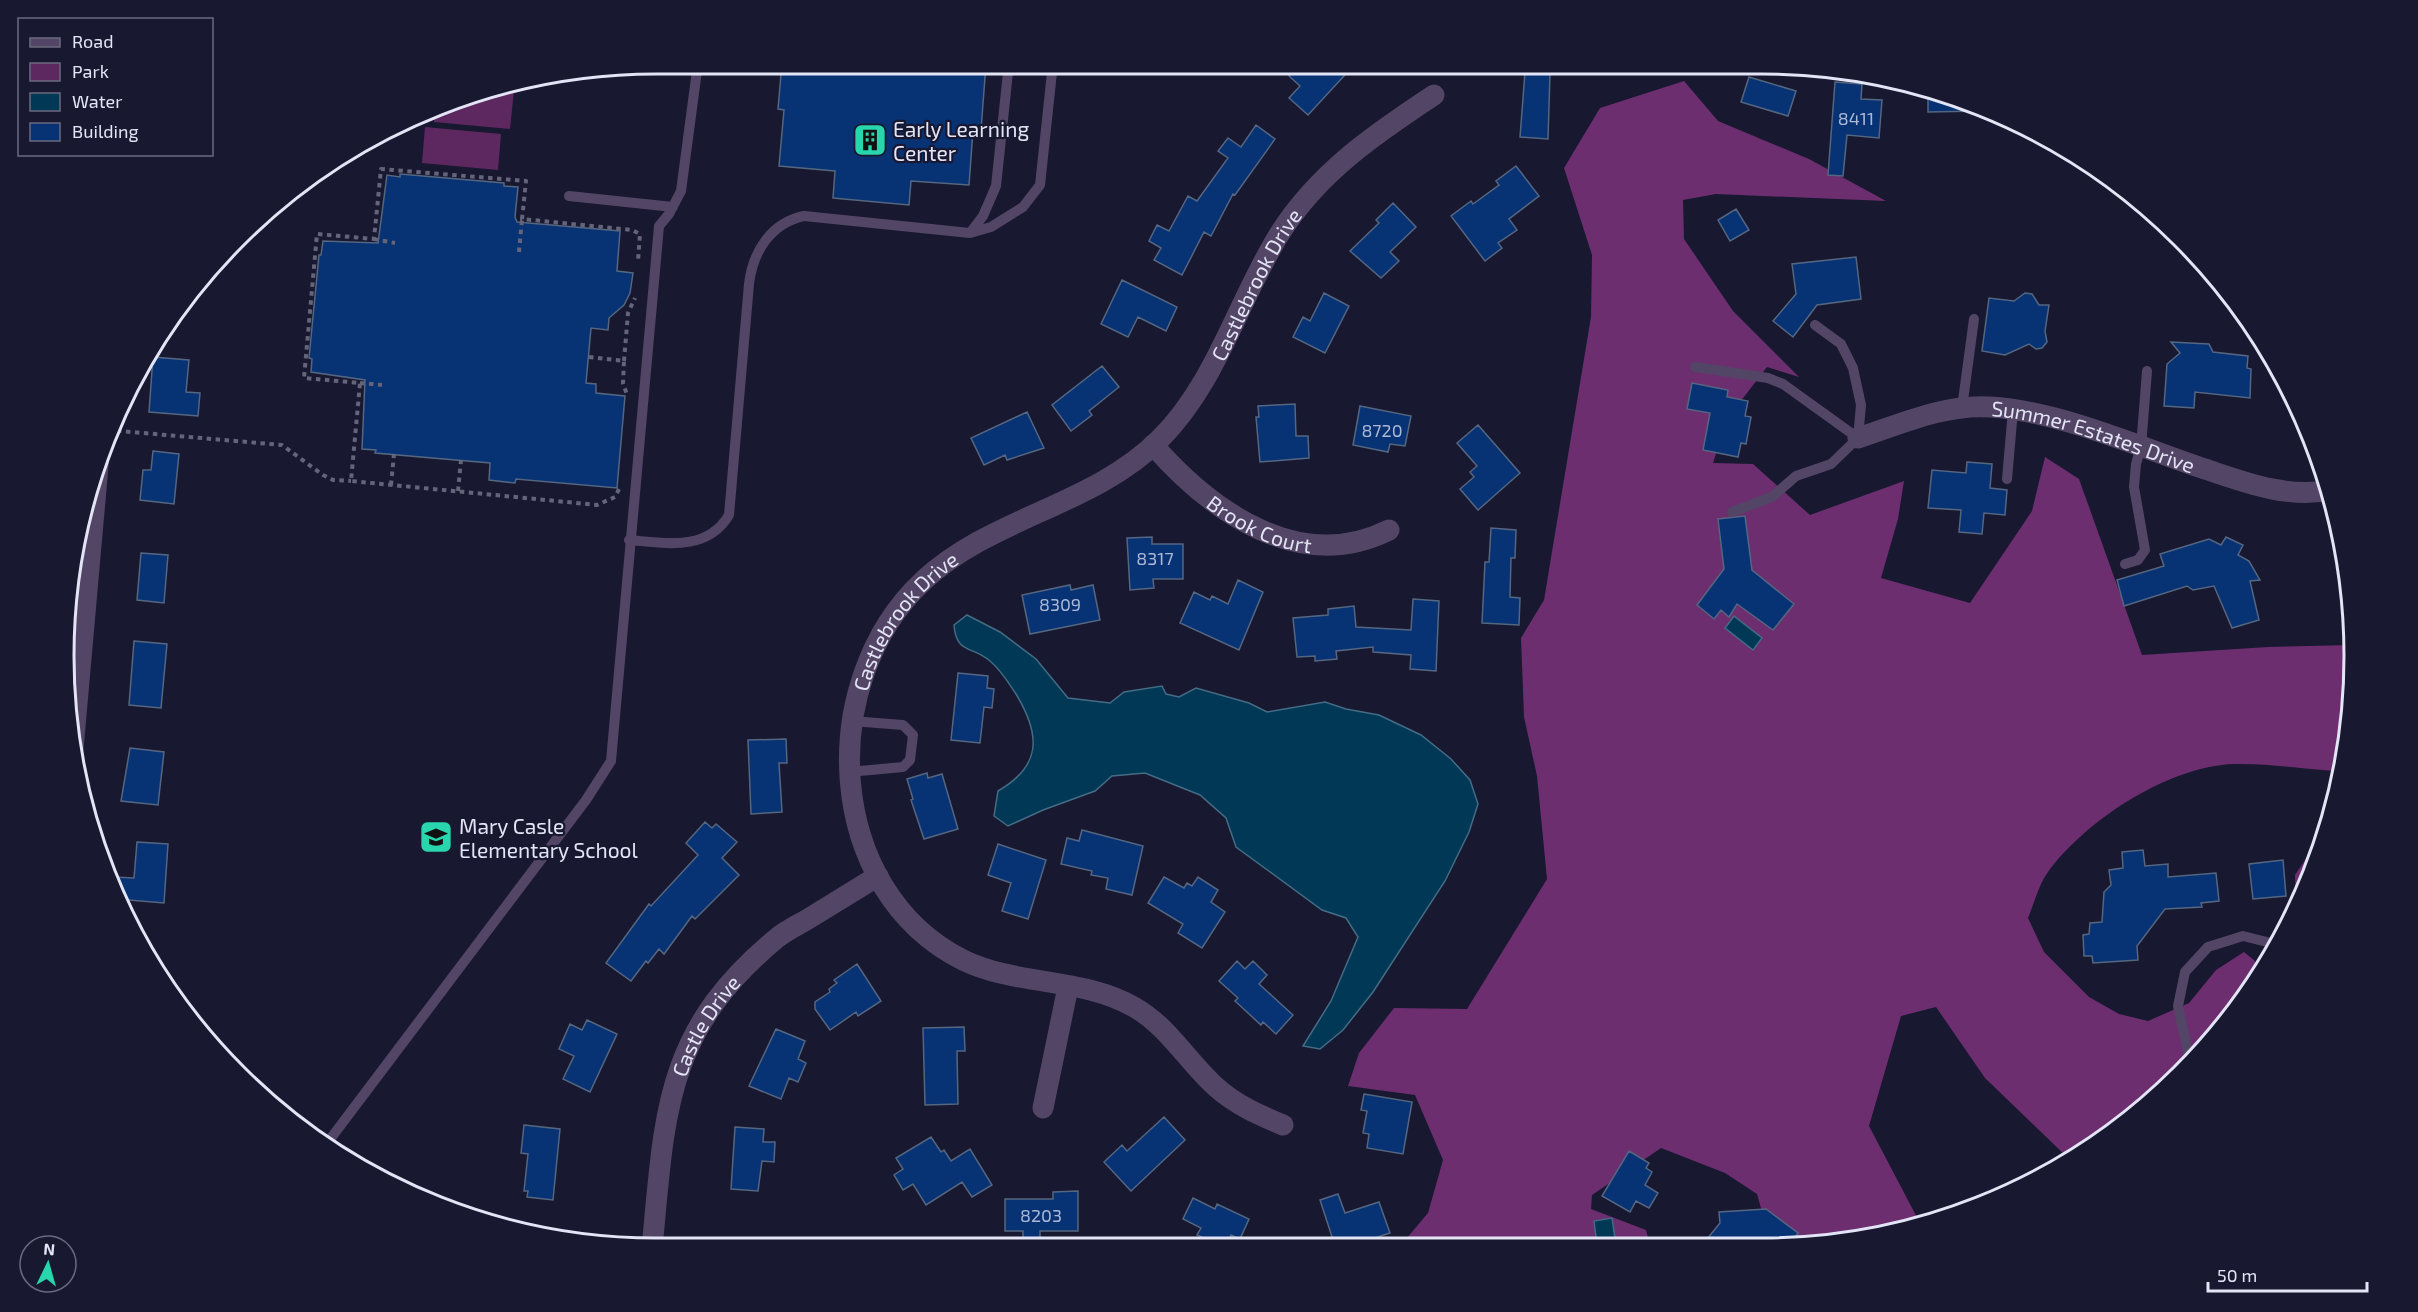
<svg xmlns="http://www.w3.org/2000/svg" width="2418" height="1312" font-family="'Exo 2',sans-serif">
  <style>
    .green { fill: #5d2860 }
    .forest { fill: #6c2e6f }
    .water { fill: #003855; stroke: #446c85; stroke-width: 1.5 }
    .building { fill: #073274; stroke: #556680; stroke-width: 1.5 }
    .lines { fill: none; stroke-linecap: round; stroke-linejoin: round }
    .path { stroke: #64657a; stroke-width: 4; stroke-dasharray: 4.5 4.5; stroke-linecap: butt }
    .service { stroke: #534565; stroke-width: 10 }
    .minor { stroke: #534565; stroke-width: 21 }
    .labels { text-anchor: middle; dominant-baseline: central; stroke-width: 4.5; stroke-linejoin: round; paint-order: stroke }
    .number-label { font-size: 18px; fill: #acb8d6 }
    .poi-label { font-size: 21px; fill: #e3e5f6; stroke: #181830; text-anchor: start }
    .street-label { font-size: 21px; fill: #e3e5f6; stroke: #181830 }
    .rim { fill: none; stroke: #e3e5f6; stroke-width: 3 }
  </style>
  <rect width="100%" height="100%" fill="#181830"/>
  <path class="green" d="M515 81 510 129 434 122 435 108 465 95Z
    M425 127 501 134 498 170 422 163Z"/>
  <path class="forest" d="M1684 81 1718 121 1809 159 1886 201 1716 194 1683 200 1684 239 1733 311 1799 377 1767 367 1727 419 1713 463 1753 464 1810 515 1904 481 1898 519 1881 578 1970 603 2032 511 2045 457 2079 479 2142 655 2268 647 2353 645 2350 733 2324 846 2296 907 2295 875 2317 842 2340 769 2335 771C2302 769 2267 763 2234 764 2169 766 2086 820 2048 872 2039 884 2034 904 2028 918L2044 952 2089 997 2119 1014 2148 1021 2189 1003 2216 970 2244 952 2255 961V979L2182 1075 2091 1149 2070 1160 1985 1078 1936 1007 1901 1016 1869 1126 1921 1225 1839 1244H1771L1757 1194 1725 1173 1661 1148 1592 1195 1591 1209 1646 1230 1650 1245H1401L1428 1213 1443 1160 1415 1095 1348 1086 1359 1053 1394 1008 1467 1009 1547 879 1537 776 1524 717 1521 638 1544 600 1591 317 1592 255 1564 168 1600 108Z"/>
  <path class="water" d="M967 615 1000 632 1036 659 1068 698 1110 703 1124 692 1162 686 1166 694 1179 697 1196 688 1249 703 1267 712 1325 702 1346 709 1379 715 1421 735 1451 759 1470 780 1478 804 1469 832 1445 881 1373 992 1343 1030 1320 1049 1303 1046 1331 1001 1358 937 1346 918 1322 910 1236 847 1226 818 1200 795 1145 773 1112 776 1095 791 1043 810 1008 826 994 816 998 791C1043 765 1040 734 1016 694 1008 682 1001 670 990 661 973 646 956 654 954 625Z
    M1734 616 1762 638 1753 650 1725 628Z
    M1612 1218 1616 1245H1597L1594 1221Z"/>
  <path class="building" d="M782 63 986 64 981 130H973L969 185 911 181 909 205 833 198 835 171 779 166 784 110 778 109Z
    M1299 64H1306L1314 70 1320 64H1355L1308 115 1289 98 1300 86 1289 76Z
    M1525 72 1550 74 1548 139 1520 137Z
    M1749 77 1796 91 1788 116 1741 102Z
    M1835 82 1862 84 1861 99 1882 100 1879 138 1847 135 1843 176 1828 175Z
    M1928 88 1983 111 1928 112Z
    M1256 125 1275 139 1235 195 1233 194 1211 236 1204 232 1182 275 1154 260 1161 248 1149 241 1157 225 1169 231 1188 196 1197 201 1228 158 1218 151 1228 138 1241 147Z
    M1516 166 1539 196 1509 219 1517 230 1498 243 1502 248 1485 261 1451 216 1471 201 1473 204 1499 185 1496 181Z
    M400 174 504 183V186L518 187 515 217 517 222 620 231 617 271 633 273 630 293 624 305 609 318 608 330 591 328 586 383 596 384V393L625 396 617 488 516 479 515 483 489 480 490 463 375 453 376 450 362 449 365 380 311 372 312 359 309 358 319 255H321L323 241 378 243 387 175 400 177Z
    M1393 203 1416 227 1390 252 1399 261 1381 278 1350 251 1379 223 1376 220Z
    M1736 209 1749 230 1730 241 1718 220Z
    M1856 257 1861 299 1817 305 1793 337 1773 321 1796 294 1792 264Z
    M1122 280 1177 307 1166 331 1138 317 1128 337 1101 324Z
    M1324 293 1349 306 1325 353 1293 337 1303 317 1310 321Z
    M2025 293 2032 294 2039 305H2049L2045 331 2047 342 2042 348 2036 349 2029 344 2005 355 1982 351 1989 298 2014 301Z
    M2171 342 2209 344 2213 352 2248 356 2247 368 2251 369 2250 398 2195 392 2194 408 2164 406 2167 364 2180 353Z
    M153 357 189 360 186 392 200 393 198 416 149 412Z
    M1102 366 1119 387 1089 411 1092 415 1071 431 1052 405Z
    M1692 383 1728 390 1727 397 1748 401 1745 416 1751 417 1746 444 1741 443 1738 457 1703 450 1710 413 1687 409Z
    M1295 404 1296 436H1308L1309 458 1260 462 1256 417H1259L1258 406Z
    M1360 406 1411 416 1405 446 1390 444 1388 452 1353 445Z
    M1027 412 1044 448 1007 460 1005 455 984 465 971 438Z
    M1478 425 1520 473 1478 510 1460 489 1474 477 1470 472 1477 466 1457 443Z
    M153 451 179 454 174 504 140 500 143 470H151Z
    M1967 462 1992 464 1990 488 2007 490 2005 515 1984 513 1982 534 1959 532 1961 510 1928 508 1932 470 1966 473Z
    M1745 516 1752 570 1794 604 1773 630 1737 604 1729 617 1721 610 1714 619 1697 605 1724 569 1718 519Z
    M1491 528 1516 530 1515 558H1511L1510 597 1520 598 1519 625 1482 623 1485 562H1489Z
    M1152 537V544H1183V579H1153L1154 588 1130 590 1127 538Z
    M2226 537 2243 545 2238 555 2249 561 2260 580 2250 581 2259 620 2232 628 2214 586 2193 590 2187 586 2124 606 2117 580 2164 566 2160 554 2209 539 2221 545Z
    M141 553 168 555 164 603 137 600Z
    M1238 580 1263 592 1239 650 1180 623 1194 592 1210 600 1212 596 1228 604Z
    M1070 585 1071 590 1093 585 1100 620 1030 634 1022 595Z
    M1413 599 1439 601 1436 671 1410 669 1411 655 1373 652V647L1336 651 1337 659 1315 661V656L1297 657 1293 618 1328 615V609L1354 606 1356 627 1411 630Z
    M134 641 167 644 161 708 129 705Z
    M958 673 988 676 987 688 994 689 992 708 984 707 980 743 951 740Z
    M786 739 787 763H779L782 812 751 814 748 740Z
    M130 748 164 752 158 805 121 801Z
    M927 773 928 778 942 774 958 829 924 839 911 800 913 799 907 779Z
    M705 822 712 828 716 824 737 842 722 858 739 875 695 919 692 916 664 954 659 949 648 963 646 961 631 981 606 963 649 904 651 906 698 855 686 843Z
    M1082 830 1143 846 1132 895 1106 889 1108 878 1091 875 1092 871 1061 864 1067 838 1079 841Z
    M137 842 168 844 164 903 117 899 113 892 114 877 134 878Z
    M998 844 1046 860 1028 919 1002 911 1011 883 988 875Z
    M2143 850 2145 866 2168 864V877L2216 873 2219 901 2201 903 2202 907 2165 909 2137 946 2138 960 2093 963 2092 956H2084L2083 935 2089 934 2090 923 2102 922 2104 892 2111 885 2109 870 2123 868 2122 852Z
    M2283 860 2286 896 2253 899 2249 864Z
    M1164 877 1184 888 1187 883 1192 886 1198 877 1218 890 1211 902 1225 912 1202 948 1178 933 1183 924 1148 903Z
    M1237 961 1245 969 1253 961 1267 975 1259 984 1293 1015 1276 1034 1263 1022 1261 1025 1235 1001 1238 998 1219 981Z
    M857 964 881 1001 858 1016 856 1012 830 1030 815 1009V1002L830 992 829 989 837 983 834 980Z
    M587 1020 617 1034 590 1092 563 1079 574 1056 559 1049 570 1024 582 1030Z
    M964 1027 965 1051H957L958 1104 925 1105 923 1028Z
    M776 1029 805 1041 798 1059 806 1063 798 1082 789 1078 781 1099 749 1086Z
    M1364 1094 1412 1102 1403 1154 1367 1148 1369 1134 1363 1133 1367 1111 1361 1110Z
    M1164 1117 1185 1140 1131 1191 1104 1162 1122 1145 1127 1151Z
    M524 1125 560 1129 553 1200 527 1197 528 1191H524L528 1154 521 1153Z
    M735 1127 764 1129 763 1142H775L774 1162 762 1161 758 1191 731 1189Z
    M931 1137 941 1152 944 1150 951 1161 970 1149 992 1185 972 1197 962 1182 926 1205 913 1184 903 1190 894 1175 903 1169 896 1158Z
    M1629 1151 1649 1163 1646 1168 1652 1172 1645 1185 1658 1193 1649 1208 1636 1201 1630 1212 1602 1196Z
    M1078 1191V1231H1040V1245L1023 1244V1231H1005V1199H1053V1192Z
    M1338 1194 1345 1213 1379 1202 1390 1233 1353 1245 1335 1246 1320 1200Z
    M1193 1198 1215 1209 1217 1204 1249 1219 1240 1239 1231 1235 1226 1246H1221L1197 1235 1201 1228 1183 1219Z
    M1766 1209 1798 1233 1790 1244H1703L1720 1223 1719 1212Z"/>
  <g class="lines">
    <path class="path" d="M374 239 395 243
      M519 252 522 219
      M589 357 624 361 623 383 627 395
      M624 361 628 313 635 298
      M360 383 382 385
      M108 430 282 445 323 475 333 480 351 481
      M391 485 394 454
      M619 489 615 497 597 505 351 481 360 383 304 378 317 234 374 239 381 169 526 181 522 219 632 230 640 234 638 261
      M458 491 461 460"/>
    <path class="service" d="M569 196 673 207
      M970 233 983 216 996 186 1009 63
      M1695 367 1768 378 1783 384 1858 438
      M1962 408 1974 319
      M2007 479 2013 410
      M1732 512 1772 497 1796 476 1831 464 1858 438 1861 405 1853 368 1841 344 1815 325
      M629 540C665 543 707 552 729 515L749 284C753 251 771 223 804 216L970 233 991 227 1023 207 1040 185 1053 63
      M2125 564 2138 560 2145 550 2134 487 2136 464 2141 447 2147 371
      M849 772 903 767 910 760 913 735 903 725 852 721
      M2193 1060 2189 1057 2178 1006 2185 972 2208 947 2243 936 2279 945
      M325 1146 586 800 611 761 659 226 669 214 681 191 698 63"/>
    <g class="minor">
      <path id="s1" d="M1858 438C1901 424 1944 404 1990 407 2059 411 2139 447 2205 469 2244 482 2288 499 2330 490"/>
      <path id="s2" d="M1153 445C1211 511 1299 575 1389 530"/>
      <path d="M73 749 99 455"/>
      <path d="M1043 1108 1068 987"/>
      <path id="s3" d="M1283 1125C1259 1115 1236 1105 1216 1087 1187 1061 1169 1027 1134 1007 1082 977 1016 986 963 960 824 890 815 682 923 581 991 517 1093 506 1160 439 1217 382 1238 300 1280 233 1319 172 1375 134 1434 95"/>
      <path id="s4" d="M652 1248C665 1113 664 1031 777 938 787 930 798 925 808 919 832 904 855 890 878 876"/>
    </g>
  </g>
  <defs>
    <g id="building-square" transform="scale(1.725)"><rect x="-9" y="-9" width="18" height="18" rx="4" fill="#28d5ad" stroke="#181830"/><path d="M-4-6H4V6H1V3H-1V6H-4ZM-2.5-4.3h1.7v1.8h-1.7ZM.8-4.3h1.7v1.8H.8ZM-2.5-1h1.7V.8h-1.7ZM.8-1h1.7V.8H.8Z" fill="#111"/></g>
    <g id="school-square" transform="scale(1.725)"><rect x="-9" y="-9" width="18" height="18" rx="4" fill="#28d5ad" stroke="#181830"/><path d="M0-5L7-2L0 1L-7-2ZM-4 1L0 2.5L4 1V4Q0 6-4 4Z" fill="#111"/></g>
  </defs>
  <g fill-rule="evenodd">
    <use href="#building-square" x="870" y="140"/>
    <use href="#school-square" x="436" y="837"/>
  </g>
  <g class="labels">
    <g class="number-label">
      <text x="1856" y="118">8411</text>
      <text x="1382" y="430">8720</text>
      <text x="1155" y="558">8317</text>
      <text x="1060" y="604">8309</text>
      <text x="1041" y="1215">8203</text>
    </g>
    <g class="poi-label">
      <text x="893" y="128">Early Learning<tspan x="893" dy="24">Center</tspan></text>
      <text x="459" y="825">Mary Casle<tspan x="459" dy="24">Elementary School</tspan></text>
    </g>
    <g class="street-label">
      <text stroke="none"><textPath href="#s3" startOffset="1272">Castlebrook Drive</textPath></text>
      <text stroke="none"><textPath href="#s1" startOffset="244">Summer Estates Drive</textPath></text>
      <text stroke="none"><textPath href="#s2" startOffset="135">Brook Court</textPath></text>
      <text stroke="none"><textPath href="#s3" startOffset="768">Castlebrook Drive</textPath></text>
      <text stroke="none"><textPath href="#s4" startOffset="232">Castle Drive</textPath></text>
    </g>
  </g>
  <path d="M0 0H2418V1312H0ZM656 74H1762A582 582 0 0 1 2344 656V656A582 582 0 0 1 1762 1238H656A582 582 0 0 1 74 656V656A582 582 0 0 1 656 74Z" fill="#181830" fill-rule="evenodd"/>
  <path class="rim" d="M656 74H1762A582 582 0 0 1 2344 656V656A582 582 0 0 1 1762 1238H656A582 582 0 0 1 74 656V656A582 582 0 0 1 656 74Z"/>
  <rect x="18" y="18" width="195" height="138" fill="#181830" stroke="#696a7f" stroke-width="1.5"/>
  <rect x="30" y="38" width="30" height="9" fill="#534565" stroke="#696a7f" stroke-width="1.5"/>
  <text x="72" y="48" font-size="18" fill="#e3e5f6">Road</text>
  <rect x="30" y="63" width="30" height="18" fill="#5d2860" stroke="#696a7f" stroke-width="1.5"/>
  <text x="72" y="78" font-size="18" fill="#e3e5f6">Park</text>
  <rect x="30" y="93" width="30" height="18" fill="#003855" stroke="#696a7f" stroke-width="1.5"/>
  <text x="72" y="108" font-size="18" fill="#e3e5f6">Water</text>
  <rect x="30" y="123" width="30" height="18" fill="#073274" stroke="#696a7f" stroke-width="1.5"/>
  <text x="72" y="138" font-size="18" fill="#e3e5f6">Building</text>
  <g transform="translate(48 1264) rotate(5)"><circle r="28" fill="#181830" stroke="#696a7f" stroke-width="1.5"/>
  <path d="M0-4.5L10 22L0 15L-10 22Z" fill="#28d5ad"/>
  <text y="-9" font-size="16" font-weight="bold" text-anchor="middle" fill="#e3e5f6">N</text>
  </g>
  <path d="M2208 1282v9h159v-9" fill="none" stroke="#e3e5f6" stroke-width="3"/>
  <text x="2217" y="1282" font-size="18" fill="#e3e5f6" stroke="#181830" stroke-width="4.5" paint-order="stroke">50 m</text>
</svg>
